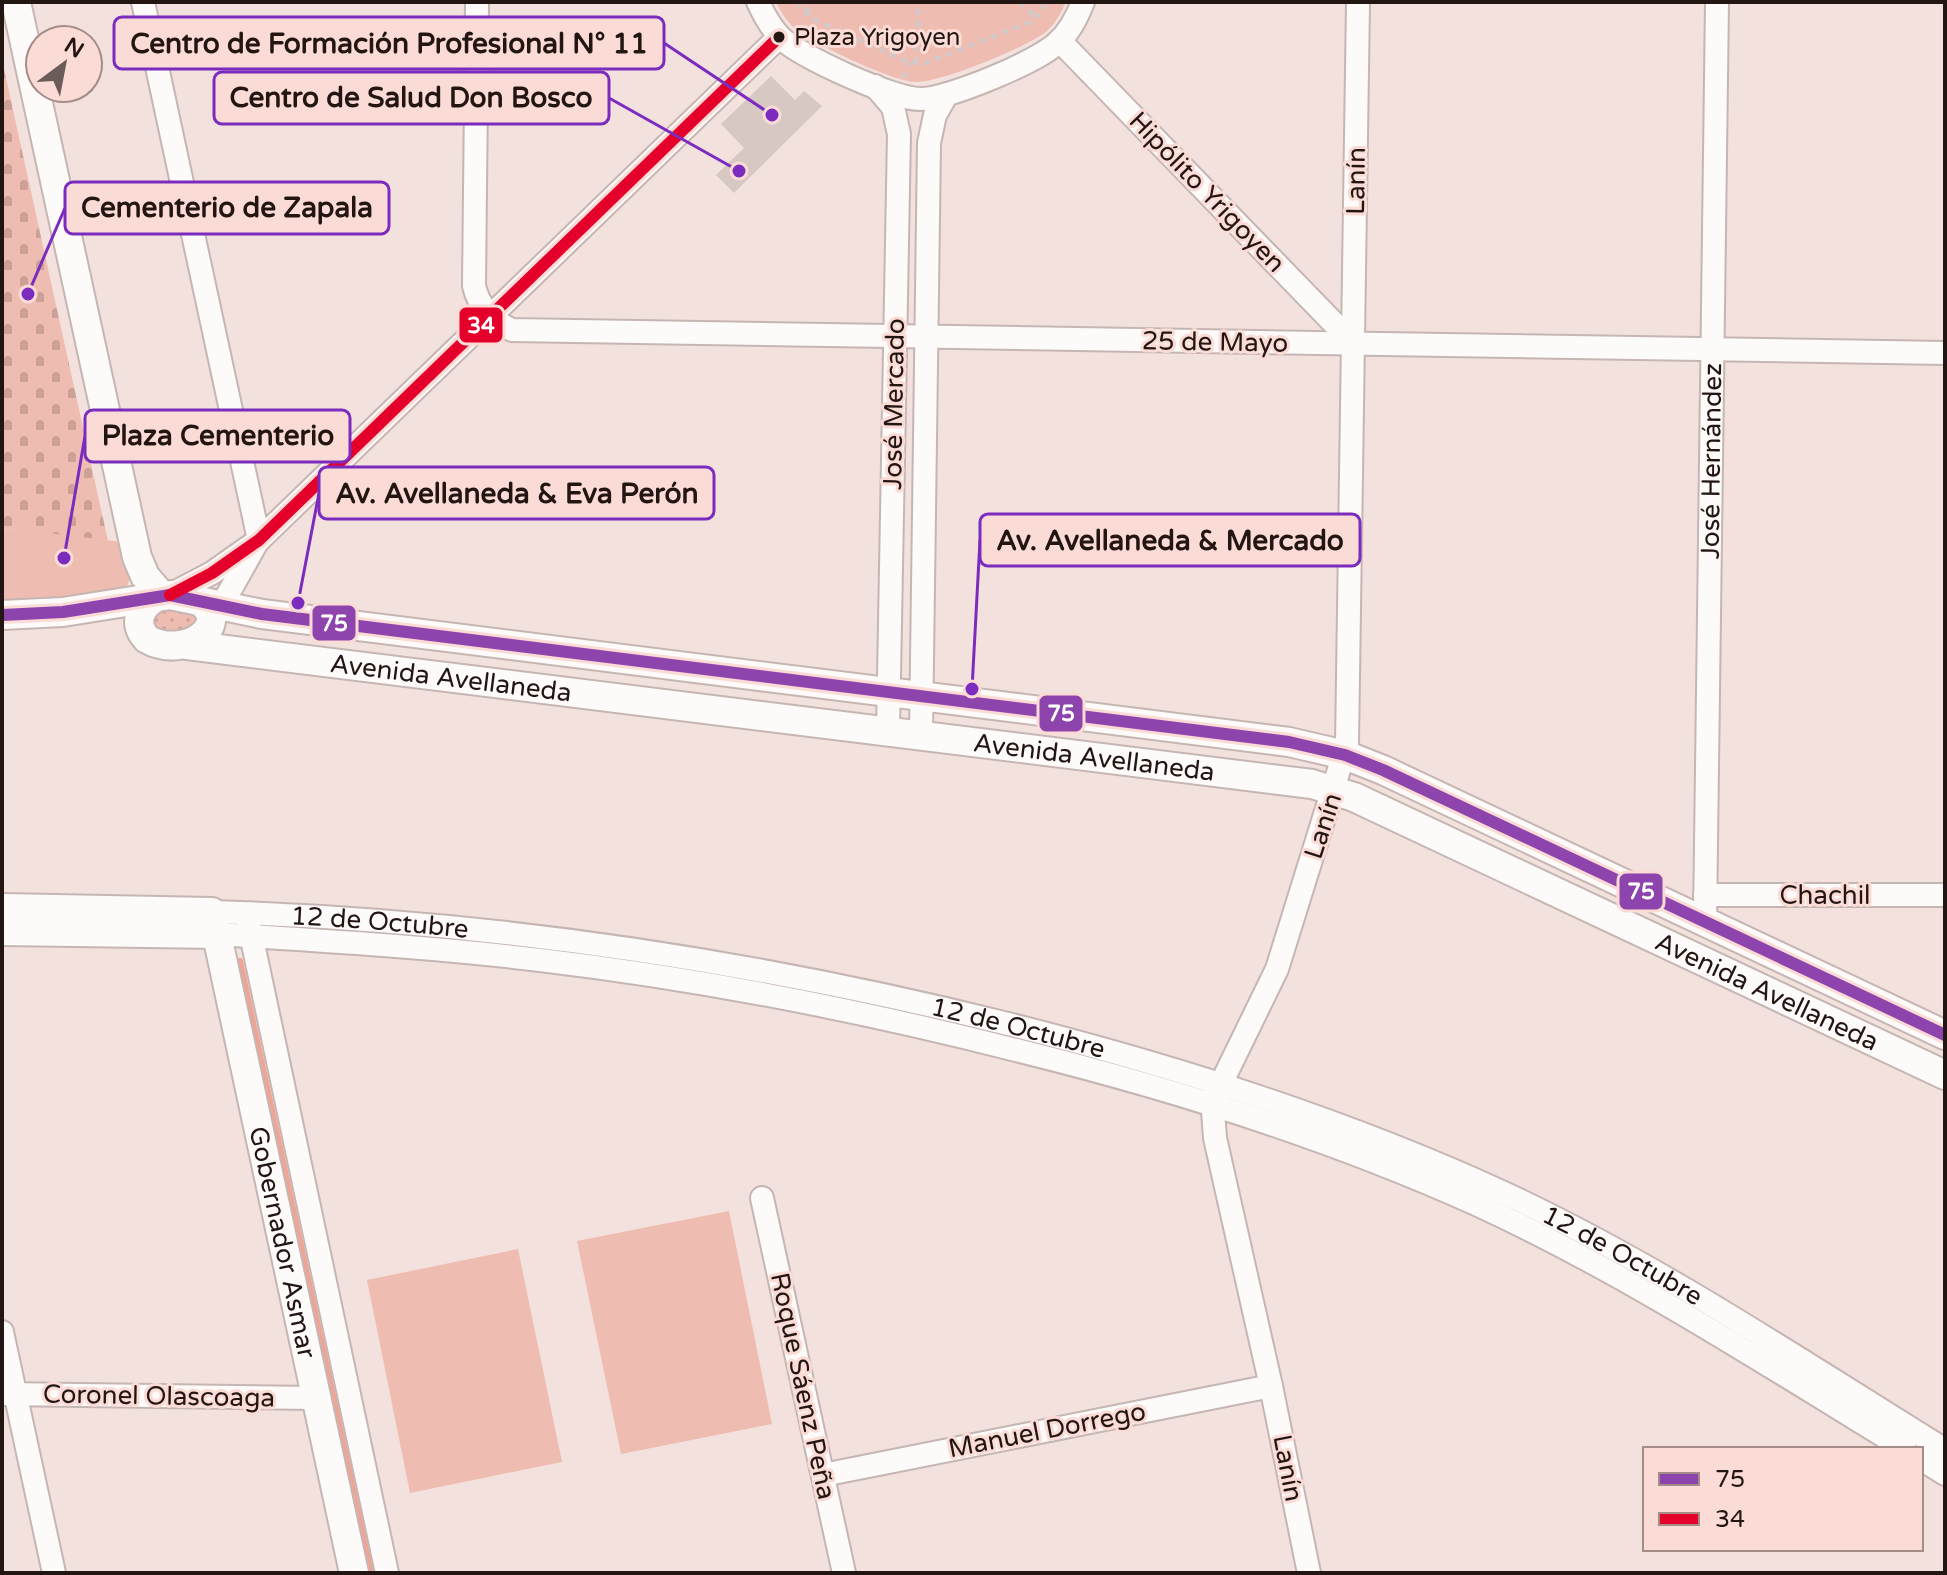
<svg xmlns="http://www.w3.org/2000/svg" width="1947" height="1575" font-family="'Varela Round',sans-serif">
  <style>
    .grass { fill: url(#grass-dots) }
    .cemetery { fill: url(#cemetery-stones) }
    .park { fill: #efbcb2 }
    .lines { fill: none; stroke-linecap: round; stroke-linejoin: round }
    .stream { stroke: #f0a496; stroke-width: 6 }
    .building { fill: #d7c8c4 }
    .minor-casing { stroke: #c5b6b3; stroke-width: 26 }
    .tertiary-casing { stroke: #c5b6b3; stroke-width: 32 }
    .path { stroke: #d0cbca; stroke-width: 4; stroke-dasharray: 6 6; stroke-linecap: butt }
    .minor { stroke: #fdfafa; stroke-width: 22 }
    .tertiary { stroke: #fdfafa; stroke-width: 28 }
    .bus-1-casing { stroke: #fbdbd5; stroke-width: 18 }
    .bus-2-casing { stroke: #fbdbd5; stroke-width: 18 }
    .bus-1 { stroke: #8e44ad; stroke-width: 12 }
    .bus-2 { stroke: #e4002b; stroke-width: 12 }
    .bus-dot { fill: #221512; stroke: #fbdbd5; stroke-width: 3 }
    .labels { text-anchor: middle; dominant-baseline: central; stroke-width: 6; stroke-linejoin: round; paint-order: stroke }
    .bus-label { font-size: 24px; fill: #221512; stroke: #fbdbd5; text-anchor: start }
    .street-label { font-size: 26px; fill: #221512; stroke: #fbdbd5 }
    .leader { fill: none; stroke: #7b2cbf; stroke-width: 3 }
    .callout-dot { fill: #7b2cbf; stroke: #fbdbd5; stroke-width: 3 }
    .callout { fill: #fbdbd5; stroke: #7b2cbf; stroke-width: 3 }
    .callout-label { font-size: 28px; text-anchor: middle; font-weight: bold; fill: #221512 }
    .line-badge { stroke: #fbdbd5; stroke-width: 3 }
    .badge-label { font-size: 22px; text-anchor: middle; font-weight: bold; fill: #fff }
  </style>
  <defs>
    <pattern id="grass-dots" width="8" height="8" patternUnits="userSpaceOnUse" patternTransform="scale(2)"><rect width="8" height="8" fill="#efbcb2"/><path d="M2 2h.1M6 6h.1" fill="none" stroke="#cda198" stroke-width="1.8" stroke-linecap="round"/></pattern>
    <pattern id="cemetery-stones" width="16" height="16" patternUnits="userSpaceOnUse" patternTransform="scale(2)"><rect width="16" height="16" fill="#efbcb2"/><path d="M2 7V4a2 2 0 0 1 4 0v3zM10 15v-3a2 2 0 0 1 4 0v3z" fill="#cda198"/></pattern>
  </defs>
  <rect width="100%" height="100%" fill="#f3e1dd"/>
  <path class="grass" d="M197 608V627L162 638 146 614 149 609Z"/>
  <path class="cemetery" d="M2 60 108 541 2 528Z"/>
  <path class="park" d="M776 2H1066C1061 13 1055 24 1046 32 1025 48 940 83 915 82 892 81 811 43 793 27 786 20 780 11 776 2Z
    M2 528 123 542C127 558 135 576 125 590L50 601H2Z
    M729 1211 772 1424 621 1454 577 1241Z
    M518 1249 562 1462 410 1493 367 1280Z"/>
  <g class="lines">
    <path class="stream" d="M240 961 371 1573"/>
  </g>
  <path class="building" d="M771 76 795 100 804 91 822 106 734 193 716 175 744 148 721 124Z"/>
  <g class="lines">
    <g class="minor-casing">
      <g id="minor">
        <path d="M143 2 259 540"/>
        <path d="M477 2 474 286C479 307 492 321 512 330L1945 353"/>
        <path d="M758 2C764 15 771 28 781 38 801 57 895 100 921 99 948 99 1037 62 1057 43 1070 32 1077 17 1083 2"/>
        <path d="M1060 41 1354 344"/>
        <path d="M875 86 893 107 899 134 888 731"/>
        <path d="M170 595 212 573 259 540 779 37"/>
        <path d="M214 619 256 544"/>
        <path d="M921 735 929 143 935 115 947 94"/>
        <path d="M1705 895H1945"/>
        <path id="s1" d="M212 912C481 920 747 959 1008 1024 1179 1067 1345 1120 1506 1194 1660 1266 1801 1361 1945 1450"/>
        <path id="s2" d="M1705 921 1717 2"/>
        <path d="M249 925 387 1573"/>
        <path d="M217 934C325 941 433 947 540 960 701 979 859 1010 1016 1050 1174 1089 1327 1137 1476 1204 1626 1273 1764 1363 1905 1449"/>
        <path d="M762 1198 844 1573"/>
        <path d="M2 1332 54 1573"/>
        <path d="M2 1394 316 1398"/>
        <path d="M1921 1459 1945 1474"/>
        <path d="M823 1475 1271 1386"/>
        <path d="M1309 1573 1271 1386 1215 1138 1213 1111 1218 1090 1277 969 1347 744 1358 2"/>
      </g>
    </g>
    <g class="tertiary-casing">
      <g id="tertiary">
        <path d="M16 2 137 557 145 576 162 596"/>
        <path d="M155 598C139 608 133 624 147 639 185 661 237 623 196 599"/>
        <path d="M2 615 63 612 170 595 262 614 1289 742 1345 755 1383 770 1945 1035"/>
        <path id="s3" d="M187 645 1312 784 1354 797 1945 1075"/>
        <path id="s4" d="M2 908 212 912 354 1573"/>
        <path d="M2 931 217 934"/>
      </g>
    </g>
    <path class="path" d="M797 2 811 18 908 62 923 64 1030 22 1041 12 1045 2
      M1020 2 1035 17
      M805 12 815 2
      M916 63 919 2
      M904 78 908 62"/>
    <use href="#minor" class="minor"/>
    <use href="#tertiary" class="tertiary"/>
    <g class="bus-1-casing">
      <path id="bus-1" d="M2 615 63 612 170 595 262 614 1289 742 1345 755 1383 770 1945 1035"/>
    </g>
    <g class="bus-2-casing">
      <path id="bus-2" d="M170 595 212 573 259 540 779 37"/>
    </g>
    <use href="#bus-1" class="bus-1"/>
    <use href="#bus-2" class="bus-2"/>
  </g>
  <circle class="bus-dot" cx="779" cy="37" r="7"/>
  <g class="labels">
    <g class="bus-label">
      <text x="794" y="37">Plaza Yrigoyen</text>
    </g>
    <g class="street-label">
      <text transform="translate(1356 181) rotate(-89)">Lanín</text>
      <text transform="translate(1207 192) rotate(46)">Hipólito Yrigoyen</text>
      <text transform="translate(1215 342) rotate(1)">25 de Mayo</text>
      <text transform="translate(894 404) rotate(-89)">José Mercado</text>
      <text stroke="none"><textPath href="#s2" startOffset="460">José Hernández</textPath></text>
      <text stroke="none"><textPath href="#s3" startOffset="266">Avenida Avellaneda</textPath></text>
      <text stroke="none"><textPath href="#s3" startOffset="914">Avenida Avellaneda</textPath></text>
      <text transform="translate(1323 826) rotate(-72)">Lanín</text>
      <text x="1825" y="895">Chachil</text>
      <text stroke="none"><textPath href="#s1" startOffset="168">12 de Octubre</textPath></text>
      <text stroke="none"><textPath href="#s3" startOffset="1634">Avenida Avellaneda</textPath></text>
      <text stroke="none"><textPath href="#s1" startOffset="816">12 de Octubre</textPath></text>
      <text stroke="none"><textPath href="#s4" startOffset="548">Gobernador Asmar</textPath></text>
      <text stroke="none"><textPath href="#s1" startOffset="1464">12 de Octubre</textPath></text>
      <text transform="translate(803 1386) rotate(78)">Roque Sáenz Peña</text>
      <text transform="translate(159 1396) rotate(1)">Coronel Olascoaga</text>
      <text transform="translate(1047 1430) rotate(-11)">Manuel Dorrego</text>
      <text transform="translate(1288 1468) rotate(79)">Lanín</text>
    </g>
  </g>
  <path class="leader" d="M772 115L664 43M739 171L609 98M28 294L65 208M64 558L85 436M298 603L319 493M972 689L980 540"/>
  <g class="callout-dot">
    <circle cx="772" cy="115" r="8"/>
    <circle cx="739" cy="171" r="8"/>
    <circle cx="28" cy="294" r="8"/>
    <circle cx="64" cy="558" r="8"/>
    <circle cx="298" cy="603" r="8"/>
    <circle cx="972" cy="689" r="8"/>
  </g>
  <g class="callout">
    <rect x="114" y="17" width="550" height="52" rx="8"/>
    <rect x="214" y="72" width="395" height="52" rx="8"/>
    <rect x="65" y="182" width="324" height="52" rx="8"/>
    <rect x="85" y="410" width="265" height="52" rx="8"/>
    <rect x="319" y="467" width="395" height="52" rx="8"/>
    <rect x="980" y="514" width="380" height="52" rx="8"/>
  </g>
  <g class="callout-label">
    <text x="389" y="53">Centro de Formación Profesional N° 11</text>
    <text x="411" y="107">Centro de Salud Don Bosco</text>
    <text x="227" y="217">Cementerio de Zapala</text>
    <text x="218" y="445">Plaza Cementerio</text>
    <text x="517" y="503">Av. Avellaneda &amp; Eva Perón</text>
    <text x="1170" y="550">Av. Avellaneda &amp; Mercado</text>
  </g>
  <g class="line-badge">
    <rect x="458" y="306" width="46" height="38" rx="8" fill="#e4002b"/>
    <rect x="311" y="604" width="46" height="38" rx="8" fill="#8e44ad"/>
    <rect x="1038" y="694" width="46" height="39" rx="8" fill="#8e44ad"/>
    <rect x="1618" y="872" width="46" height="39" rx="8" fill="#8e44ad"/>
  </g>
  <g class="badge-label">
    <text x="481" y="333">34</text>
    <text x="334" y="631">75</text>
    <text x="1061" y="721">75</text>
    <text x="1641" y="899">75</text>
  </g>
  <rect width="1947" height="1575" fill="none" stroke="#221512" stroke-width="8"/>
  <rect x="1643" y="1447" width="280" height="104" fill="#fbdbd5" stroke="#a48c87" stroke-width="2"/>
  <rect x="1659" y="1473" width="40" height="12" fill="#8e44ad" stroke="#a48c87" stroke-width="2"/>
  <text x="1715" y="1487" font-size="24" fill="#221512">75</text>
  <rect x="1659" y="1513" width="40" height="12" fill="#e4002b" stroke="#a48c87" stroke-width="2"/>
  <text x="1715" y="1527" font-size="24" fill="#221512">34</text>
  <g transform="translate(64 64) rotate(32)"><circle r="38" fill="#fbdbd5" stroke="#a48c87" stroke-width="2"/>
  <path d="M0-6L14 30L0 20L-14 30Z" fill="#6b5c59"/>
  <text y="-12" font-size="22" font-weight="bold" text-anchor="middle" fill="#221512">N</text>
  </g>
</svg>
